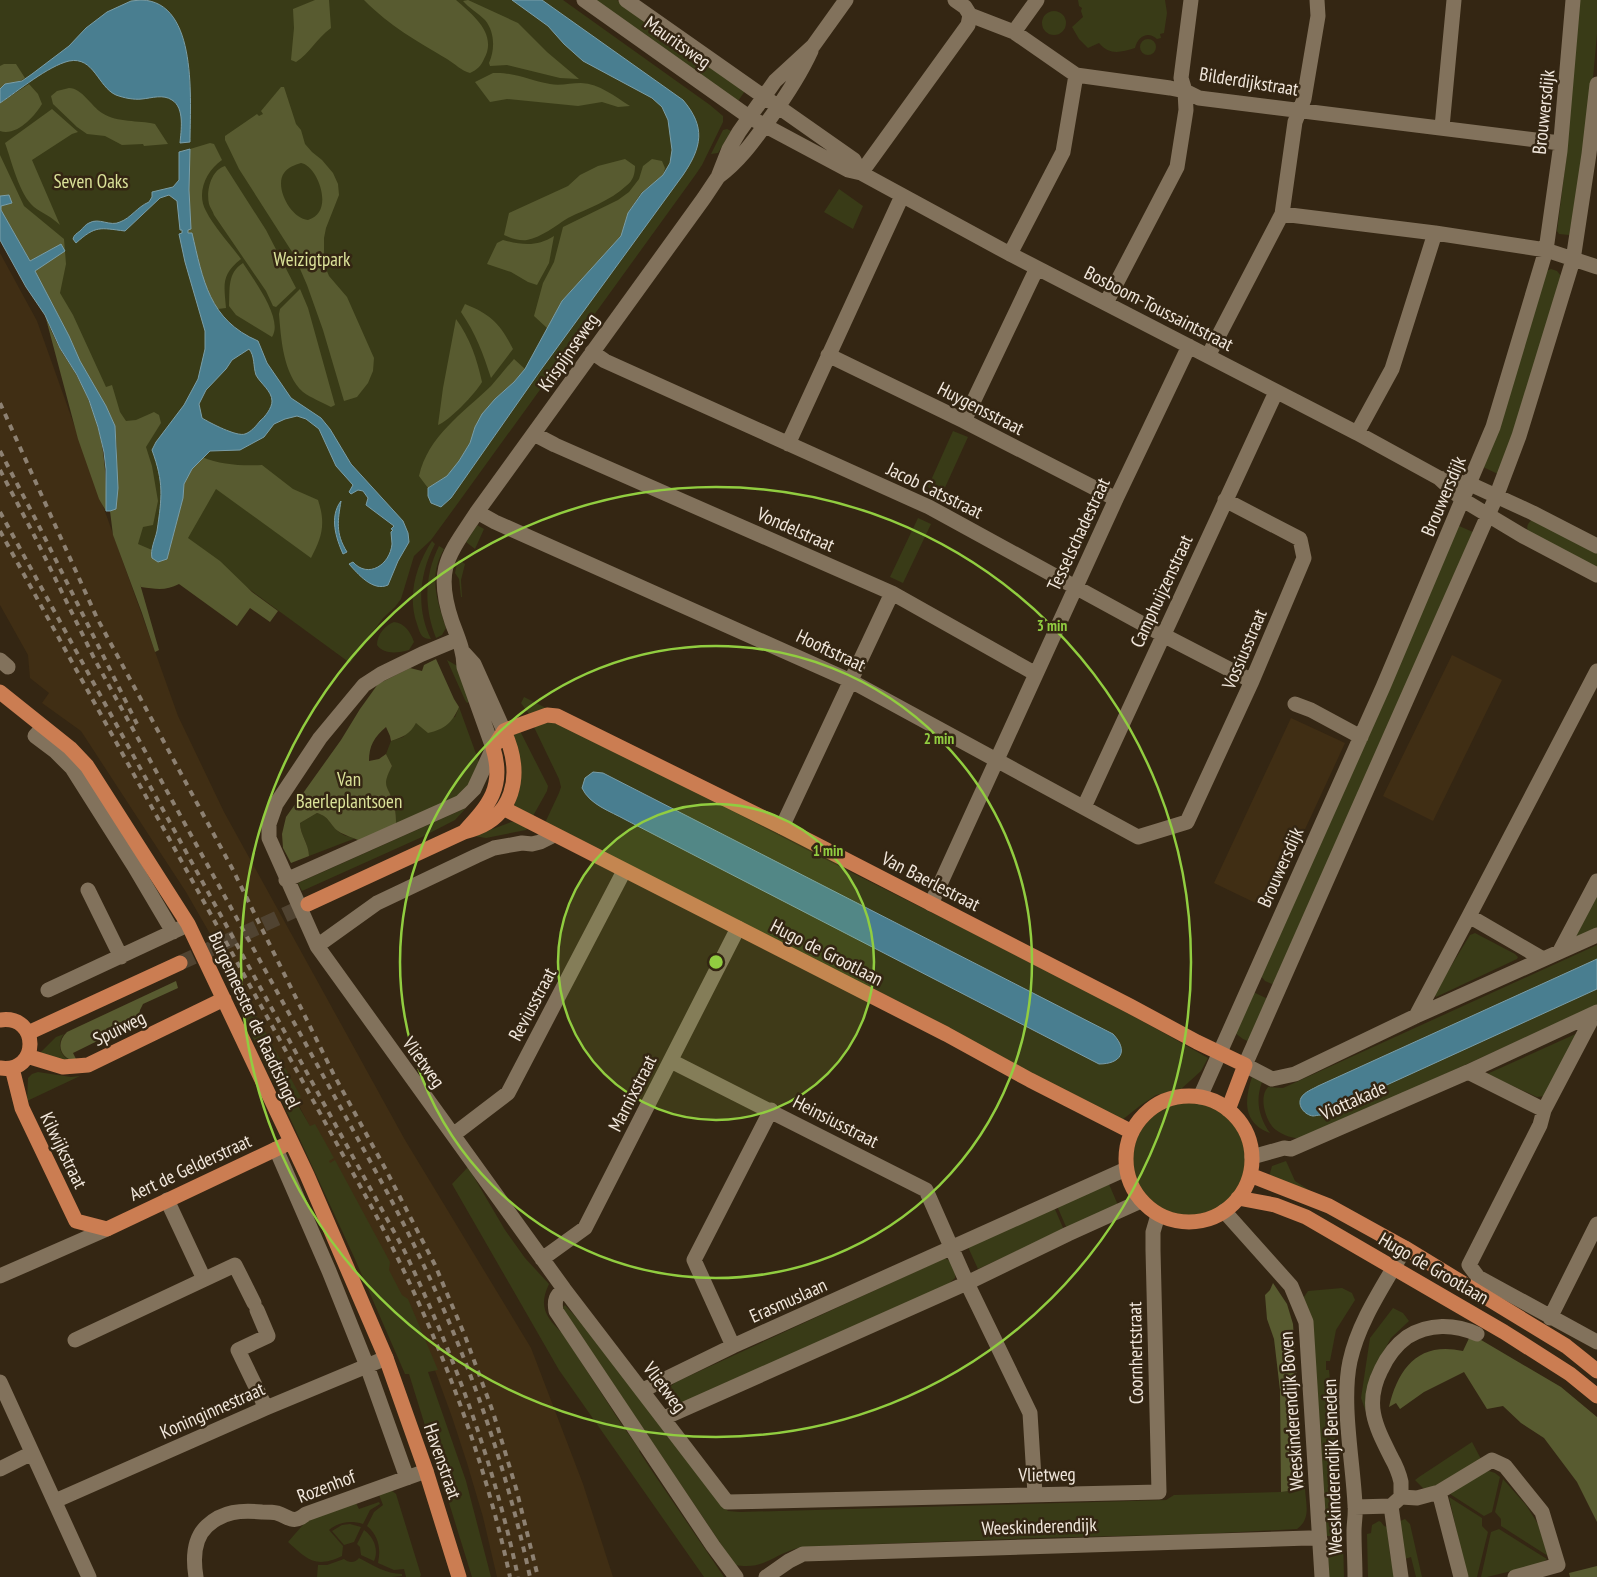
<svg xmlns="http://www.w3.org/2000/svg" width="1597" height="1577" font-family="'PT Sans Narrow',sans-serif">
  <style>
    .built { fill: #402e14 }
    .green { fill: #393b17; fill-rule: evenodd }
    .forest { fill: #585b30; fill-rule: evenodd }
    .water { fill: #497e90; stroke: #7b9ea7; fill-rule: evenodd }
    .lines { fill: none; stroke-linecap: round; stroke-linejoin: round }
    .major-tunnel { stroke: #504331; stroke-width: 15; stroke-dasharray: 15 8; stroke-linecap: butt }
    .minor { stroke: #82725c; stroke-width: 15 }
    .major { stroke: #cb7d52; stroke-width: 15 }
    .rail { stroke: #8d8172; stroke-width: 4; stroke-dasharray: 6 6; stroke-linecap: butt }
    .ring { fill: none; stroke: #91cd40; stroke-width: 2.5 }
    .labels { text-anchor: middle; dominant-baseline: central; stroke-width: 5; stroke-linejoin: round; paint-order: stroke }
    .street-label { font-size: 19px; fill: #f1e7dc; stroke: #342613 }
    .park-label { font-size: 19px; fill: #dbe299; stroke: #342613 }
    .centre { fill: #91cd40; stroke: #342613; stroke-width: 2.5 }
    .ring-label { font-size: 15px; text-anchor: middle; font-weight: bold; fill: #91cd40; stroke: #342613; stroke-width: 5; stroke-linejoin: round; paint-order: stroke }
  </style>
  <rect width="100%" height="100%" fill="#342613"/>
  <path class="built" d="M0 253 37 321 178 716 224 812 405 1140 531 1348 583 1484 613 1577H497L483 1517 467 1463 452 1417 433 1365 230 972 232 971 216 938 213 939 186 892 81 731 42 703 49 693 30 678 28 655 0 605Z
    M1452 655 1502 680 1433 821 1383 796Z
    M1291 718 1345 743 1268 909 1214 883Z"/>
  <path class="green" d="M0 0H563L710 105 723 116V122L702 165 696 174 458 503 431 540 414 556 401 599 395 607 383 618 350 663 249 589 197 548 173 579 121 550 108 450 85 383 0 237Z
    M589 0H617L745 91 736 104Z
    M1078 0H1165L1167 13 1164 33 1160 34 1161 38 1157 39C1148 31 1138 36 1135 48 1121 52 1110 56 1099 43L1088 48 1079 39 1072 27 1083 17 1081 11 1082 8 1079 6Z
    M1578 0H1597V34L1586 154 1569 235 1559 234 1557 231 1567 152Z
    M1042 23a12 12 0 1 1 24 0a12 12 0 1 1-24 0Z
    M1140 47a8 8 0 1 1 16 0a8 8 0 1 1-16 0Z
    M727 129 731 131 718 153 711 154 723 130Z
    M839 189 863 206 853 229 824 212Z
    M1551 269 1557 271 1562 277 1500 475 1483 467 1546 271Z
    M953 431 968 437 942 494 928 487Z
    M918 518 931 524 903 583 890 577Z
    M1533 519 1597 551V569L1528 532C1526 525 1528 523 1533 519Z
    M477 525 484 529 475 549 466 542Z
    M1457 525 1475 533 1278 980 1272 984 1265 981 1260 975Z
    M432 541 435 544C419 574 416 609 431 639 421 639 420 633 417 624 407 596 416 565 432 541Z
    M439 546 444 549C428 577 437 600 446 628L442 635 436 638C424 608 424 576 439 546Z
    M458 559 465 564 461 580 462 597H461L459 579 455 573Z
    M394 622C405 623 411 633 414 642L409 650C398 653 384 655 377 645 377 635 385 625 394 622Z
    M447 660 459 667 471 701 467 703 465 700Z
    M524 697 546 708 531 717 521 703Z
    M459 707 479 762 476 774 459 797 396 826C396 819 396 811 394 805 389 785 379 789 392 766L386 754 391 741 403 737 416 723 455 717Z
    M557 721C645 764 731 811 819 856 949 922 1082 985 1208 1058L1201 1071 1180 1090 1156 1095 1141 1105 1122 1120 544 825 559 793 561 787 559 779 533 725ZM603 773 1113 1034 1119 1041 1109 1064H1099L626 820Z
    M520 731 548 786 547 791 533 816 513 808 520 788V769L511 736Z
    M466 808 455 820 422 837 302 891 298 883Z
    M317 813C329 817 328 821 336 829 341 835 348 837 356 838L309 856C309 844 300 835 300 823Z
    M511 822H521L529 825 526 830 486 838 474 836Z
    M1597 895V929L1574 939Z
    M1475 933 1515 954 1518 957 1517 959 1436 997 1434 994 1470 935Z
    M1597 945V959L1318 1086 1321 1115 1597 989V1005L1302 1139C1293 1138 1284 1136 1276 1130 1266 1123 1258 1097 1268 1087L1283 1088Z
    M232 971 301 1097 295 1100 310 1126 315 1124 334 1158 329 1161 330 1163 335 1160 390 1262 389 1270 402 1295 408 1299 438 1370 428 1372 466 1481 491 1577H472L409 1374H405L354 1257 224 975Z
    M1251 991 1268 999 1250 1042 1243 1039 1235 1033Z
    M1580 1032 1545 1096 1537 1097 1487 1074Z
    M64 1034C56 1044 60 1057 72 1061L71 1064 40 1053 56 1037Z
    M38 1072 71 1077 80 1076 27 1101 28 1078 32 1074Z
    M1252 1077 1262 1082C1255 1101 1259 1117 1270 1133 1243 1123 1244 1101 1252 1077Z
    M1130 1160a58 58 0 1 1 116 0a58 58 0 1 1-116 0Z
    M1286 1161 1295 1181 1309 1190 1269 1177 1272 1166Z
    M468 1167 505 1230 525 1258 549 1284C538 1307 546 1317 563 1334L622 1425 640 1450 639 1451 650 1468 724 1577H704L559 1370 452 1184Z
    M1108 1182 1118 1205 1067 1229 1057 1206Z
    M1054 1207 1064 1230 978 1269 968 1247Z
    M945 1258 953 1263 956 1271 955 1278 946 1286 677 1407 669 1404 664 1397 667 1389 676 1382Z
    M1342 1288 1352 1293 1355 1300 1336 1330 1330 1361H1326V1370H1329L1335 1431 1340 1536H1326L1301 1299 1304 1297 1308 1291Z
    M565 1305 584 1326 720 1504 728 1511 740 1512 1166 1500 1174 1495 1281 1492 1305 1489C1306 1505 1311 1519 1297 1529L1203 1534 1035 1538 822 1546C814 1547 805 1547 798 1548 772 1555 765 1570 735 1565L562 1308Z
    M1393 1308 1403 1313 1409 1321 1391 1338 1371 1374 1366 1412 1361 1398 1370 1338Z
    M1472 1442 1481 1459 1426 1491 1415 1480 1419 1477Z
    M1489 1471 1495 1473 1500 1477 1492 1512 1484 1516 1450 1494 1484 1472Z
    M1503 1479 1526 1505 1538 1524 1548 1556 1501 1526V1519L1495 1512Z
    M391 1490 396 1494 421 1575 420 1577H406L404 1569 394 1570 378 1563C381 1549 379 1536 367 1526L374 1512 383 1505 378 1492Z
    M1449 1497 1482 1518V1526L1488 1532 1477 1577H1469L1466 1573Z
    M379 1502 380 1504 370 1510 363 1524C350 1520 339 1522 329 1530L343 1546 342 1556C315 1569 307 1559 288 1542L308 1519 356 1503 359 1509Z
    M1405 1519 1410 1524 1422 1577H1416L1411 1557 1402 1560 1398 1522Z
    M1379 1521 1381 1522 1384 1526 1387 1527 1390 1554 1395 1577H1368L1367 1534 1371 1533 1372 1525Z
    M350 1524 361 1527 354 1542 344 1545 332 1531 342 1525Z
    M1499 1529 1547 1559 1541 1564 1487 1577H1481L1491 1532Z
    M364 1530C374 1537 379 1550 374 1561L361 1555 360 1547 357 1544Z
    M1327 1540H1343L1344 1577H1329Z
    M359 1558C373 1565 386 1574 402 1574V1576L392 1577H317L318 1565H327L344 1559C349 1563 355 1563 359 1558Z"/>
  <path class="forest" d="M315 0H329L331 28C316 39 310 53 296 62L291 60 294 28 293 9Z
    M364 0H456C473 15 498 34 484 59 481 66 477 70 470 73 462 71 455 64 447 59 415 40 391 27 364 0Z
    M468 0 518 23 547 52 579 79 560 78 507 65 490 66 489 63C495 50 495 32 485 20 478 13 469 8 463 1Z
    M4 64H16L25 78C17 84 8 82 0 89V66Z
    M493 73C515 72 528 80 550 84 560 86 571 83 581 83 600 84 614 96 630 106L618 107 602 102 578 106 507 99 490 102 475 82Z
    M29 84 38 94 42 104C35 116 16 137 0 131V103Z
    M281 87H284L296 124 301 130 305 144 312 152 322 160 333 173 338 184 339 195 326 228 324 238V264L329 276 347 297 374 358 373 371 368 383 357 397 344 401 323 330 307 285 294 255 239 169 225 140V136L257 114 259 116 263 114 261 111ZM301 163C317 165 336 212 308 220 291 219 274 187 284 173 288 167 295 165 301 163Z
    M69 88C82 88 91 106 102 113 118 123 138 120 155 124L168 144 144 146 143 144 122 145 105 136 87 134 77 127 53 104 51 96 57 91Z
    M52 109 78 132 72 134 32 160 60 225C52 217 42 213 34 207 19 194 12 162 5 143Z
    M210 143 214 144 222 160C206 171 196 193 206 211 214 227 230 244 241 259 221 275 224 284 226 308L218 309C206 294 190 249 188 230L191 228 189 190 190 149Z
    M0 155 24 206 64 239 66 264 60 293 73 315 106 387 112 385 120 412 126 421 136 420 154 412 159 415 161 423 146 447 152 466 158 501 153 525 143 527 138 544 152 550 151 553 167 559 183 498 184 484 192 469 202 457C221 465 242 466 262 465L293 489 318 500C326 524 322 537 311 558L216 489 188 538 220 561 252 592 278 611 270 622 250 608 237 626 179 584C166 591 156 589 141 587L140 584 159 650 155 652 142 613 113 535 110 511 116 508 117 450 115 426 106 406 80 361 69 336 35 271 64 251 61 244 30 261 1 210V206L12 203 9 195 0 196Z
    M625 159 635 166C635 174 633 181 626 186 610 201 588 208 568 218 555 226 542 237 527 240 519 241 511 238 504 235L509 213 568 186 580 175 598 166Z
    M652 159 662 161 665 168 663 176 641 193 628 213 621 236 562 301 547 328 534 316 543 283 554 262 563 227 618 200 629 192 639 179 643 166Z
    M225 166 266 230 296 288 276 307 273 306 266 291 214 215C213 211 210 208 209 204 206 191 211 170 225 166Z
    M554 236 549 263 537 285 528 282 511 272 487 264 497 243 503 240C522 245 537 247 554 236Z
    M243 263C253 279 284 319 272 337L236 315 229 306C230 289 227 273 243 263Z
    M300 289 308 308 335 405 331 407C322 402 311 398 303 392 283 374 281 338 279 314L280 309Z
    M465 304C492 315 500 324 513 349L491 378C483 353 476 334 461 312Z
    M45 315C49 326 54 337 59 347 64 357 72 366 77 376 102 423 107 459 106 511L99 499 78 439Z
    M456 319C470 338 477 359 482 382 476 393 449 421 438 425L443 388Z
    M514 359 525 369 514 382 495 399 475 427 470 443 459 461 447 476 428 488 419 476C428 436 463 413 491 386 499 377 506 368 514 359Z
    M436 659 454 699 459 707C452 723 445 729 428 733L416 723C410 734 403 737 391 741L390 736 386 727C374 737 369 746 369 761L379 759 386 754 392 766C380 789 389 785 394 805 396 811 396 819 396 826L360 841C353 837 345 836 338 831 329 824 330 817 317 813L300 823C300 835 309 844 309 856L291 863 283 848 282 834 286 817 341 740 360 709 378 684 410 668 422 671 424 665Z
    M176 981 178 988 143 1004 140 1010 138 1021 73 1053 77 1061C60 1060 55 1043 67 1032Z
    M1273 1283 1287 1304 1293 1324 1305 1489 1281 1492 1280 1390 1274 1339 1267 1319 1265 1295 1270 1290Z
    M1471 1334 1561 1387 1597 1417V1522L1577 1482 1544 1438 1521 1423 1503 1406 1487 1409 1464 1372 1424 1392 1400 1409 1396 1403 1389 1407C1398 1368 1419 1341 1463 1351Z
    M1597 1566V1577H1570L1569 1573Z"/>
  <path class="water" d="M141 0C199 1 190 103 190 142L180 143C181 131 185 108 172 100 163 94 152 98 142 99 134 100 124 98 116 95 98 87 94 56 69 61 48 66 18 91 0 103V89L5 84 22 81 32 74 69 46 86 28 107 12 131 1Z
    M512 0H542L683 100C706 127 702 147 683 175L540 371 451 498 441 507 431 503 428 496V488L447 476 459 461 470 443 475 427 482 414 495 399 514 382 525 369 562 301 621 236 628 213 642 193 663 175 670 163 672 150 668 120 662 107 652 98 583 61 564 44 548 26Z
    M190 149 189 190 191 229 188 230V233H192C203 280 209 320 258 341L267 363 291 398 321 418 330 429 351 464 403 521 408 533 409 542 398 561 388 585C373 592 358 574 349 564L353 562C368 579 390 565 392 544 392 540 391 536 391 532L393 530 391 529 394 526 366 505 368 498 363 491 358 490 351 494 349 492 353 485 336 466 319 429 306 419 297 416 285 419 274 424 264 437 240 450 210 451 192 469 184 484 183 498 167 559 158 562 152 558C150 550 155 540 157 531 162 497 164 483 152 450L156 442 184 405 198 379 205 349V331L185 262 179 234 182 233V230H180L177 201 169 195 160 198 125 231C100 228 96 225 76 243L73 239C74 235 76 234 80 231 83 228 86 224 89 223 99 217 110 227 120 222 131 218 137 207 149 202L152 197V192L173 187 179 180V152ZM249 349C255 356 253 366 256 375 260 383 272 391 272 401 272 408 265 417 260 421 256 426 251 432 245 434 237 437 210 423 202 418L199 404 206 390 226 369 232 360Z
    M9 195 12 203 1 206V210L30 261 61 244 65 251 35 271 69 336 80 361 106 406 115 426 118 488 116 509 110 511H106V469L104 452 98 427 89 400 77 375 60 348 45 315 26 287 0 240V196Z
    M341 501C338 520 335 533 347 552L343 554C336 538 329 517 341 501Z
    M593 772 603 773 1113 1034C1129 1051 1121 1064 1099 1064L626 820C610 811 590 805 582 788L585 778Z
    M1597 959V989L1321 1115C1318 1115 1315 1116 1313 1116 1305 1115 1297 1106 1301 1098 1304 1092 1313 1089 1318 1086Z"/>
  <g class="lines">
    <path class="major-tunnel" d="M180 963 308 904"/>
    <path class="minor" d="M584 0 749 117 848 170 861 173 1010 254 1357 433 1439 478 1463 500 1523 536 1597 575
      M626 0 854 160 861 173
      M955 0 965 7 970 15 1014 32 1076 75 1170 88 1185 91 1199 98 1560 143
      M1014 32 1037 0
      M1597 84 1589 154 1573 260 1519 436 1496 497 1245 1065 1272 1079 1295 1074 1416 1016 1597 935
      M1442 127 1454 0
      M861 173 968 25 970 15
      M718 177C740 161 755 139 771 117 786 96 800 75 811 51
      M1282 214 1435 233 1546 250 1597 267
      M1010 254 1063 152 1076 75
      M1106 303 1177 167 1186 110 1185 91 1181 78 1191 0
      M592 352 605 361 929 507 1163 635 1252 681
      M828 355 964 421 1116 499
      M1208 356 1282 214 1295 122 1304 99 1318 16 1317 0
      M964 421 1037 268
      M1357 433 1392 369 1435 233
      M534 434 555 445 892 593 1036 674
      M788 444 902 196
      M1439 478 1470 484 1533 513 1597 546
      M477 512 495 522 851 681 1138 837 1187 822 1252 681 1304 558 1300 539 1225 500
      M458 639 422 654 381 674 364 685 320 738 276 804 269 824V838L317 946 564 1289 727 1502 1159 1492 1153 1250V1232L1158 1215
      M464 653 474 664 504 731
      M0 660 8 667
      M1295 704 1311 710 1361 737
      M43 727 35 736 55 751 72 768 134 866 173 932
      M1084 807 1276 392
      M782 827 892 593
      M286 880 461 802 474 789 493 748 464 667C464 651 458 638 452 622 434 569 448 556 477 512L704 198 718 177 729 149 739 132 775 81 813 46 846 0
      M88 890 121 957
      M931 904 1116 499 1189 346
      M1469 916 1597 671
      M317 946 377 903 476 856 494 848 522 843 532 844 540 842 554 835
      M1560 951 1597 881
      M48 990 181 928
      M1595 1013 1544 1110 1540 1125 1469 1265 1478 1277 1597 1342
      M1416 1016 1469 916 1543 959
      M671 1061 926 1190 967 1283 1030 1413 1035 1494
      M1468 1072 1544 1110
      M1200 1097 1383 687 1493 427 1546 250 1560 151 1573 0
      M453 1135 508 1093 624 871
      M276 1149 329 1271 367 1366 407 1478
      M1252 1157 1284 1148 1291 1149 1468 1072 1597 1012
      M167 1200 204 1279
      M1224 1211 1291 1286 1306 1322 1322 1577
      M542 1259 585 1228 738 928
      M0 1276 107 1229
      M564 1289C556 1296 554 1300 556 1311L713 1546 736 1577
      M257 1310 268 1336 238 1350 266 1408
      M1550 1318 1597 1224
      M75 1340 235 1265 254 1303
      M733 1346 694 1260 771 1110
      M0 1382 89 1577
      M643 1390 733 1346 1126 1169
      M664 1418 967 1283 1068 1234 1141 1201
      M0 1469 32 1453
      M1439 1492 1461 1577
      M1401 1497C1401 1492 1401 1486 1401 1482 1399 1473 1395 1464 1391 1457 1375 1425 1364 1404 1381 1370 1387 1357 1396 1345 1407 1337 1429 1323 1455 1324 1477 1334
      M55 1501 266 1408 386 1358
      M1355 1507 1391 1506
      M196 1577C193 1559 193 1539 207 1526 223 1511 241 1510 262 1512 267 1512 273 1512 277 1513 290 1517 292 1525 306 1514L426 1471
      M766 1577 789 1561 803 1554 1309 1538 1320 1539
      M1355 1577C1355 1562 1354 1547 1354 1531 1354 1523 1356 1514 1355 1505 1353 1461 1341 1403 1350 1361 1359 1320 1385 1284 1405 1248
      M1401 1577 1391 1506 1401 1497 1417 1498 1439 1492 1492 1460 1505 1466 1542 1512 1558 1565 1515 1577"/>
    <path class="major" d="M0 692 70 748 87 766 188 924 307 1175 386 1358 426 1471 459 1577
      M503 808 946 1034 1030 1080 1132 1132
      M464 832C489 805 505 787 493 748L504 731 511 728 547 715 557 716 782 827 1130 1006 1197 1042 1245 1065 1228 1110
      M308 904 464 832C515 820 524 775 504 731
      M0 1020C40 1014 40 1074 0 1068
      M28 1033 180 963
      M27 1056 63 1067 88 1065 224 999
      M12 1068 22 1108 76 1221 107 1229 291 1142
      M1126 1159a63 63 0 1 1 126 0a63 63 0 1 1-126 0Z
      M1250 1175 1329 1206 1405 1248 1566 1346 1597 1371
      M1238 1198 1275 1205 1306 1217 1504 1332 1570 1374 1597 1396"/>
    <path class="rail" d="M0 403 97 618 232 868 334 1075 386 1170 435 1265 465 1336 493 1412 516 1488 538 1577
      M0 451 38 524 137 724
      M0 470 35 537 95 660 387 1192C452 1314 501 1442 530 1577
      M0 512 404 1250C454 1355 494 1463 518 1577
      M0 531 370 1204C433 1322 482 1446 510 1577"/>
  </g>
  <circle cx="716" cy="962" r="158" fill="#91cd40" fill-opacity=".12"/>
  <g class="ring">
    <circle cx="716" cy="962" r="158"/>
    <circle cx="716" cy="962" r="316"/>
    <circle cx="716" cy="962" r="475"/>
  </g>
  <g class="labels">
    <g class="street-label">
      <text transform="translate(678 42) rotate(35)">Mauritsweg</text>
      <text transform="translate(1249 81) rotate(9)">Bilderdijkstraat</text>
      <text transform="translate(1543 112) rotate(-84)">Brouwersdijk</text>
      <text transform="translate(1159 308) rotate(27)">Bosboom-Toussaintstraat</text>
      <text transform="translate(568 352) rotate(-55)">Krispijnseweg</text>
      <text transform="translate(981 408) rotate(27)">Huygensstraat</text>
      <text transform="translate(935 490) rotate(26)">Jacob Catsstraat</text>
      <text transform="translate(1443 496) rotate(-67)">Brouwersdijk</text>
      <text transform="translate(796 529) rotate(24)">Vondelstraat</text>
      <text transform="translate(1078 534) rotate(-65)">Tesselschadestraat</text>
      <text transform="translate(1161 591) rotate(-65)">Camphuijzenstraat</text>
      <text transform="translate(1244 649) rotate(-67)">Vossiusstraat</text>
      <text transform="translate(831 650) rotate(25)">Hooftstraat</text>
      <text transform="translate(1280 867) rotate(-66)">Brouwersdijk</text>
      <text transform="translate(931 881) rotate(27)">Van Baerlestraat</text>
      <text transform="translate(827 952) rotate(27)">Hugo de Grootlaan</text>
      <text transform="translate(532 1004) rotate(-62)">Reviusstraat</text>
      <text transform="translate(255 1020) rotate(65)">Burgemeester de Raadtsingel</text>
      <text transform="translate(119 1028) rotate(-26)">Spuiweg</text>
      <text transform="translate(424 1062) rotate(54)">Vlietweg</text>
      <text transform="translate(632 1093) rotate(-63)">Marnixstraat</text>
      <text transform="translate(1353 1100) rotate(-24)">Viottakade</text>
      <text transform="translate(836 1121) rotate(27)">Heinsiusstraat</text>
      <text transform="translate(64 1150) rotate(64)">Kilwijkstraat</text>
      <text transform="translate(190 1167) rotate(-25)">Aert de Gelderstraat</text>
      <text transform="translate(1434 1268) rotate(30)">Hugo de Grootlaan</text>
      <text transform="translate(788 1300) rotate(-24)">Erasmuslaan</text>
      <text transform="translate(1135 1353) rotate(-91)">Coornhertstraat</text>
      <text transform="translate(665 1387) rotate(53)">Vlietweg</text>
      <text transform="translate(212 1410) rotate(-24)">Koninginnestraat</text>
      <text transform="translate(1291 1411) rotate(-94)">Weeskinderendijk Boven</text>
      <text transform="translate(443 1461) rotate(71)">Havenstraat</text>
      <text transform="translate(1332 1467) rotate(-92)">Weeskinderendijk Beneden</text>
      <text transform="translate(1047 1474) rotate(-1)">Vlietweg</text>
      <text transform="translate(326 1486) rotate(-21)">Rozenhof</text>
      <text transform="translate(1039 1526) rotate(-2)">Weeskinderendijk</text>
    </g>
    <g class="park-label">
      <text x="91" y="181">Seven Oaks</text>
      <text x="312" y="259">Weizigtpark</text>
      <text x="349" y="779">Van<tspan x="349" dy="22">Baerleplantsoen</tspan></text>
    </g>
  </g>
  <circle cx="716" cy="962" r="8" class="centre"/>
  <g class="ring-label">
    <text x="1052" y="631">3 min</text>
    <text x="939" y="744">2 min</text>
    <text x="828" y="856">1 min</text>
  </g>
</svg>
